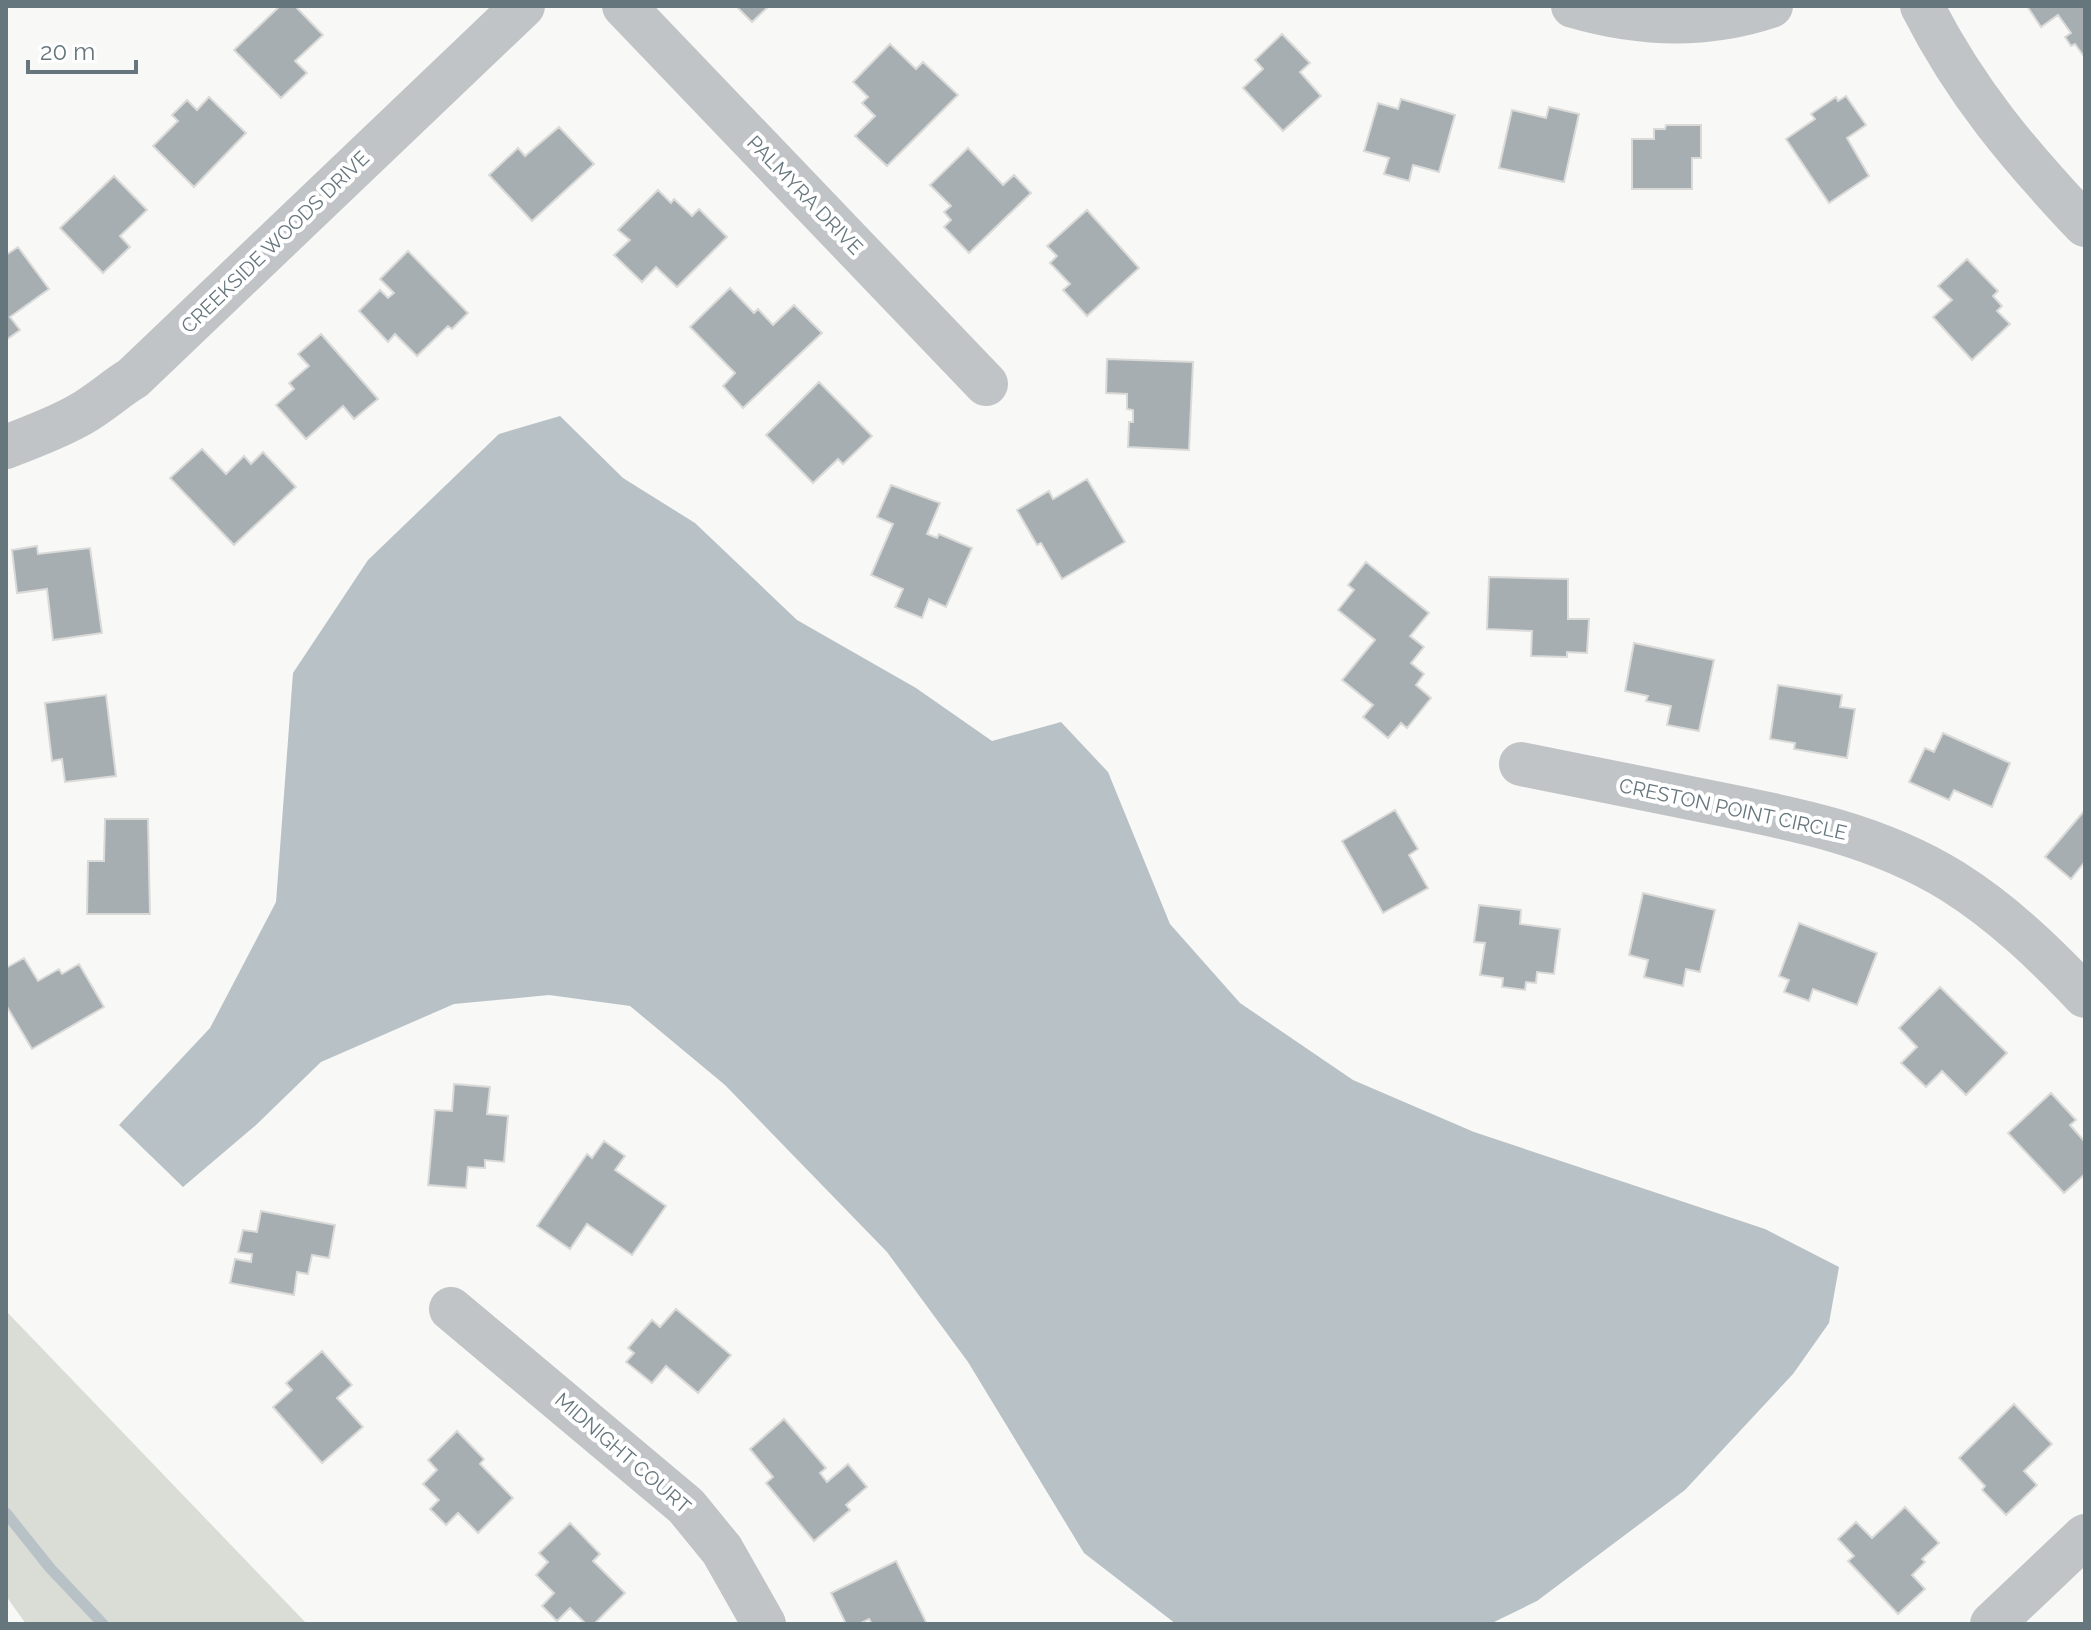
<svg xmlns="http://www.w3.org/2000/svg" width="2091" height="1630" font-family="Raleway,sans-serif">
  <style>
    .green { fill: #d9ddd6 }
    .water { fill: #b8c2c6 }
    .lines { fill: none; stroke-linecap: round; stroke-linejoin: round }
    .stream { stroke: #b8c2c6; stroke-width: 11 }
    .building { fill: #a6aeb2; stroke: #dadad9; stroke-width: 2 }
    .minor { stroke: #c0c4c7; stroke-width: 44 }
    .labels { text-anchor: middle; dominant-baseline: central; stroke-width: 8; stroke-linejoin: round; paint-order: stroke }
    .street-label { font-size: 20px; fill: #66767d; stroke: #fff }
  </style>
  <rect width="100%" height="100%" fill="#f8f8f6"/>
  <path class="green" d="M6 1311 307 1624H26L6 1596Z"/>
  <path class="water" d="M560 416 623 478 695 523 797 620 916 688 992 741 1061 722 1108 772 1170 924 1240 1003 1353 1080 1474 1132 1765 1229 1839 1267 1829 1323 1793 1374 1685 1490 1537 1601 1490 1624H1176L1084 1553 968 1362 887 1252 725 1085 630 1006 549 995 454 1004 321 1062 256 1125 183 1187 119 1125 210 1028 276 902 293 673 368 560 499 434Z"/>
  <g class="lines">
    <path class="stream" d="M6 1513 50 1568 103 1624"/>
  </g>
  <path class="building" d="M280 6H295L323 35 295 61 307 73 281 98 234 50Z
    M736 6H769L752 22Z
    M2027 6H2085V58L2075 44 2071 46 2065 37 2071 33 2058 15 2041 27Z
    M1282 34 1310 63 1300 72 1321 96 1283 131 1243 88 1263 69 1255 60Z
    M890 44 916 69 923 62 958 95 887 166 855 136 875 116 862 103 868 97 853 82Z
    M1846 96 1866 125 1847 138 1869 176 1829 203 1786 139 1815 119 1811 114 1836 97 1838 101Z
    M209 97 246 133 194 187 153 146 178 121 172 115 187 100 197 110Z
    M1401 99 1455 115 1439 172 1413 165 1409 181 1384 174 1389 158 1364 151 1378 103 1398 109Z
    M1549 107 1579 114 1564 182 1499 168 1512 110 1546 118Z
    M1666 125H1701V158H1692V189H1632V139H1654V129H1665Z
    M559 127 594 164 532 221 489 175 518 148 525 156Z
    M968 148 1003 185 1014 175 1031 193 969 253 944 227 951 220 944 212 951 206 930 185Z
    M114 176 147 210 120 236 130 247 103 273 60 228Z
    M658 190 671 203 674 199 692 216 699 209 727 237 677 287 656 267 642 282 614 255 630 240 618 230Z
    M1087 210 1139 268 1087 316 1063 290 1070 284 1050 263 1057 256 1047 246Z
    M18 247 49 289 10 317 20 330 6 340V255Z
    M408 251 468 313 452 329 448 326 417 356 395 334 388 342 359 311 380 290 388 298 394 293 380 279Z
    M1967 259 1998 291 1993 296 2002 306 1997 311 2010 324 1972 360 1933 317 1952 300 1938 286Z
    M730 288 754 313 758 309 773 325 794 305 822 333 743 408 723 386 735 373 690 327Z
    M321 334 378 399 354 419 343 406 306 439 276 405 294 389 289 383 309 366 298 354Z
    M1107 359 1193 362 1189 450 1128 447 1129 422H1133V410L1127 409V394L1106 393Z
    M819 382 872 436 843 464 838 459 813 483 766 435Z
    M202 449 226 474 244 456 251 464 263 452 296 487 234 545 170 478Z
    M1087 479 1125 542 1062 579 1041 543 1037 545 1017 510 1049 491 1053 499Z
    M891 485 940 503 927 534 937 538 939 534 972 548 946 607 929 599 922 618 895 607 903 589 871 575 893 524 877 517Z
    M37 546 38 554 90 548 102 633 53 640 47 589 17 593 12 550Z
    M1366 562 1429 613 1410 636 1424 647 1411 663 1424 674 1416 685 1431 698 1407 728 1401 723 1388 738 1363 717 1373 705 1342 680 1375 640 1338 610 1354 590 1348 585Z
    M1489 577 1568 579V619H1589L1587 653 1567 652V657L1531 656 1532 631 1487 629Z
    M1634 643 1714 660 1699 731 1667 725 1671 706 1646 701 1648 696 1625 691Z
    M1778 685 1842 695 1840 707 1855 709 1847 758 1794 749 1795 743 1770 739Z
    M106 695 116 776 65 782 62 759 52 761 45 703Z
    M1943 733 2010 763 1992 807 1954 790 1949 800 1909 782 1925 748 1934 752Z
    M1395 810 1418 849 1409 855 1428 888 1383 913 1342 841Z
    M2085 810V866L2083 864 2071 879 2045 857Z
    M105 819H148L150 914H87L88 861H104Z
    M1643 893 1715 910 1700 972 1686 969 1683 986 1644 977 1648 960 1629 955Z
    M1479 905 1521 910 1520 924 1560 929 1554 974 1537 972 1536 983 1526 982 1525 990 1502 987 1503 978 1480 975 1485 943 1474 942Z
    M1799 923 1877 953 1857 1005 1813 989 1809 1001 1784 992 1789 980 1779 976Z
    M24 958 38 981 59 969 62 974 79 964 104 1007 32 1049 6 1005V968Z
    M1940 987 2007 1053 1966 1095 1942 1071 1926 1087 1901 1063 1917 1047 1899 1028Z
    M454 1084 490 1087 487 1114 508 1116 504 1162 485 1160V1168L468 1167 466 1188 428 1185 435 1110 452 1111Z
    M2051 1093 2076 1120 2070 1125 2085 1142V1174L2064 1193 2008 1133Z
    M604 1141 625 1156 615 1170 666 1206 632 1255 587 1224 570 1249 537 1226 587 1154 592 1158Z
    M261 1211 335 1225 329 1258 312 1255 308 1274 297 1272 294 1295 230 1283 235 1259 251 1262 252 1254 238 1252 243 1230 257 1232Z
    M676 1309 731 1355 698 1393 666 1366 652 1383 626 1362 634 1353 628 1348 652 1320 660 1327Z
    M322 1351 352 1385 337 1398 363 1427 322 1463 273 1407 292 1390 286 1383Z
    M2014 1404 2052 1444 2024 1471 2037 1485 2006 1515 1982 1490 1985 1486 1959 1458Z
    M784 1419 826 1468 820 1473 827 1482 848 1464 867 1487 846 1505 850 1510 814 1541 766 1483 773 1477 750 1449Z
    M457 1431 484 1459 480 1464 513 1498 478 1533 458 1513 446 1525 430 1509 439 1500 423 1484 437 1470 428 1460Z
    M1905 1507 1939 1543 1922 1559 1925 1562 1912 1575 1925 1589 1898 1614 1848 1561 1854 1556 1838 1539 1856 1522 1872 1538Z
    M570 1523 600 1554 593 1561 625 1593 594 1624H586L570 1608 557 1621 542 1606 554 1593 536 1575 548 1562 539 1553Z
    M896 1561 927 1624H872L869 1619 859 1624H846L831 1593Z"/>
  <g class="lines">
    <path class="minor" d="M624 6 986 384
      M1573 6C1638 25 1706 28 1771 6
      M1922 6C1966 93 2019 155 2085 225
      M6 447C31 437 57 428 81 414 100 403 115 389 133 378L523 6
      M1521 764C1582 776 1644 789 1705 801 1791 818 1876 834 1952 881 2003 913 2044 953 2085 996
      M451 1309 686 1506 722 1550 764 1624
      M1992 1624 2085 1536"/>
  </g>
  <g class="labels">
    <g class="street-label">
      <text transform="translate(805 195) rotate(46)">PALMYRA DRIVE</text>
      <text transform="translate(275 242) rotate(-44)">CREEKSIDE WOODS DRIVE</text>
      <text transform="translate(1733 809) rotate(12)">CRESTON POINT CIRCLE</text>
      <text transform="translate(623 1453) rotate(41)">MIDNIGHT COURT</text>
    </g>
  </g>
  <rect width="2091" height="1630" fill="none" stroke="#66767d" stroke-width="16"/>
  <path d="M28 60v12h108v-12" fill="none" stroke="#66767d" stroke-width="4"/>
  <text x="40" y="60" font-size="24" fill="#66767d" stroke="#ffffff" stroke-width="6" paint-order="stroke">20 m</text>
</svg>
